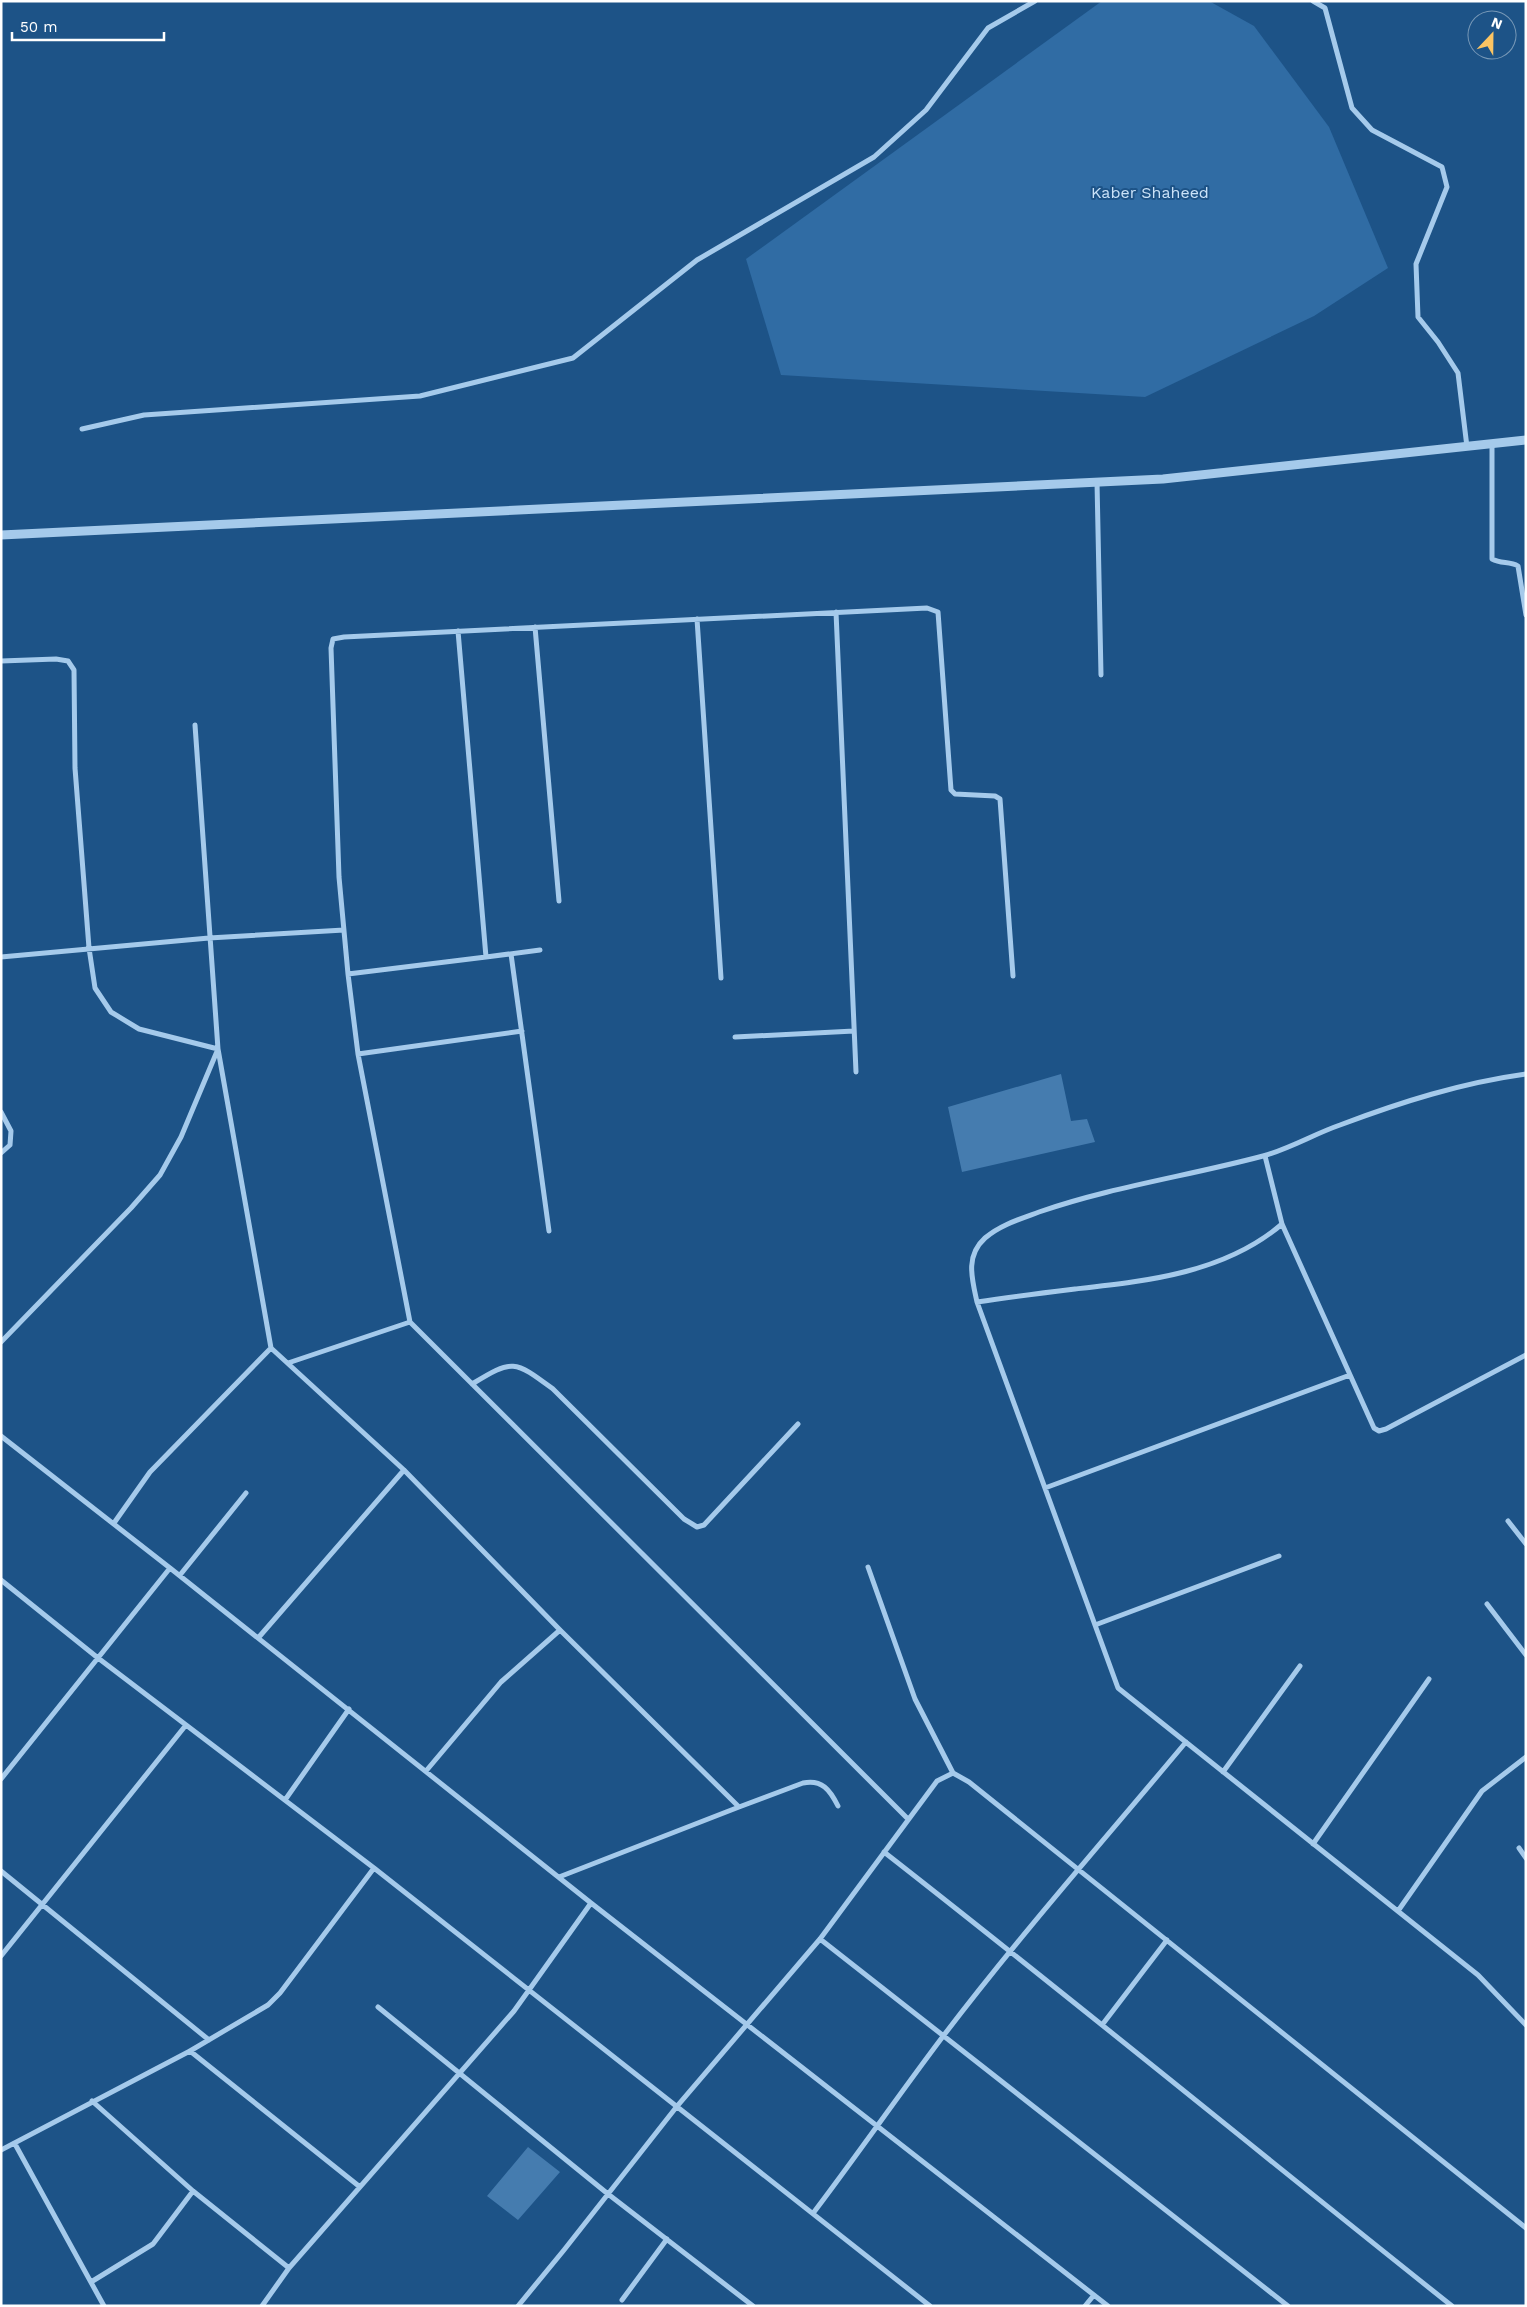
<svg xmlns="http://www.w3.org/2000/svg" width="1527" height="2307" font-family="'Work Sans',sans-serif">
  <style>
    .green { fill: #306ca4 }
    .building { fill: #457caf }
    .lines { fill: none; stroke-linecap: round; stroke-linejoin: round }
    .minor { stroke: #a5caeb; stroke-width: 5 }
    .tertiary { stroke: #a5caeb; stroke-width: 9 }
    .labels { text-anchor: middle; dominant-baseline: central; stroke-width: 4; stroke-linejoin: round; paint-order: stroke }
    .park-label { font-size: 16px; fill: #cae2f8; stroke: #1d5387 }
  </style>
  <rect width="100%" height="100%" fill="#1d5387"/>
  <path class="green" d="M1102 1H1209L1254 26 1329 127 1388 268 1314 316 1145 397 781 375 746 259Z"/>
  <path class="building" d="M1061 1074 1071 1121 1087 1119 1095 1142 962 1172 948 1107Z
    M528 2147 560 2172 518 2220 487 2196Z"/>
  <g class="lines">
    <path class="minor" d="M1313 1 1325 8 1352 108 1372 130 1442 167 1447 187 1416 264 1418 317 1438 342 1458 373 1467 447
      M82 429 144 415 420 396 573 358 697 260 874 157 926 110 988 28 1035 1
      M1492 444V559C1501 564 1510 561 1518 566L1526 615
      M1097 482 1101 675
      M836 612 856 1072
      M697 619 721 978
      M535 627 559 901
      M1 661 56 659 68 661 74 670 75 768 89 948 95 988 111 1012 139 1029 218 1049 181 1137 160 1175 131 1208 1 1342
      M195 725 218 1049 271 1348
      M511 954 549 1231
      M1 957 209 938 344 930
      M486 957 540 950
      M348 974 486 957 458 631
      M735 1037 854 1031
      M358 1054 522 1031
      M1526 1074C1461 1083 1401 1102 1340 1125 1314 1134 1289 1149 1263 1156 1188 1176 1111 1187 1039 1212 1020 1219 1000 1225 985 1238 965 1256 972 1279 977 1302L1118 1688 1478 1975 1526 2025
      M1 1112 11 1131 10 1145 1 1153
      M1265 1156 1282 1224 1374 1428 1379 1431 1386 1429 1526 1355
      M977 1302C1010 1297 1042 1293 1075 1289 1147 1281 1225 1273 1282 1224
      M288 1363 410 1322
      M472 1384C513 1359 514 1360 553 1389L684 1519 697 1527 704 1525 798 1424
      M1 1436 170 1568
      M1045 1488 1350 1375
      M1508 1521 1526 1544
      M114 1523 150 1472 271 1348 404 1470 560 1630 739 1807 559 1877
      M868 1567 915 1699 953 1773
      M180 1575 246 1493
      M1 1580 98 1658 374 1868 280 1993 268 2005 190 2051 1 2150
      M1487 1604 1526 1655
      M1095 1625 1279 1556
      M259 1637 404 1470
      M426 1771 501 1682 560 1630
      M1223 1772 1300 1666
      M1 1779 170 1568 591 1903 1108 2306
      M285 1800 349 1709
      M739 1807 803 1783C822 1779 830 1790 838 1806
      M908 1819 410 1322 358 1054 348 974 339 877 331 648 333 639 344 637 927 608 938 612 951 790 955 794 995 796 1000 799 1013 976
      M1313 1844 1429 1679
      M1519 1848 1526 1858
      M884 1852C1075 2001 1262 2155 1452 2306
      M374 1868 930 2306
      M1 1871 209 2040
      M1398 1911 1482 1791 1526 1757
      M820 1939 1288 2306
      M1 1956 186 1725
      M378 2007 608 2194 753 2306
      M1102 2025 1167 1940
      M190 2051 360 2187
      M92 2101 193 2191 289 2268 514 2011 591 1903
      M15 2144 104 2306
      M814 2212C858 2154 900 2093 944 2035 1021 1934 1105 1839 1186 1742
      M91 2282 153 2244 193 2191
      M622 2300 667 2239
      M262 2306 289 2268
      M518 2306 564 2250 678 2105 820 1939 937 1781 953 1773 969 1782 1526 2228
      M1085 2306 1094 2295"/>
    <path class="tertiary" d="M1 535 1163 479 1526 440"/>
  </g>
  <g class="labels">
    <g class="park-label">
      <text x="1150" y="192">Kaber Shaheed</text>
    </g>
  </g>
  <rect width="1527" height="2307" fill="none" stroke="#ffffff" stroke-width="5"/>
  <g transform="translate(1492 35) rotate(22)"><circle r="24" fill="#1d5387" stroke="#7798b7"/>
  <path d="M0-4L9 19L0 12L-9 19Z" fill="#fbc463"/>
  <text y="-8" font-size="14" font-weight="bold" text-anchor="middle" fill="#ffffff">N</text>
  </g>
  <path d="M12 32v8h152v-8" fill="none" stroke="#ffffff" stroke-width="2.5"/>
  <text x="20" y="32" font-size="15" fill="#ffffff" stroke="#1d5387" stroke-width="4" paint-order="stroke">50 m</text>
</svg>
